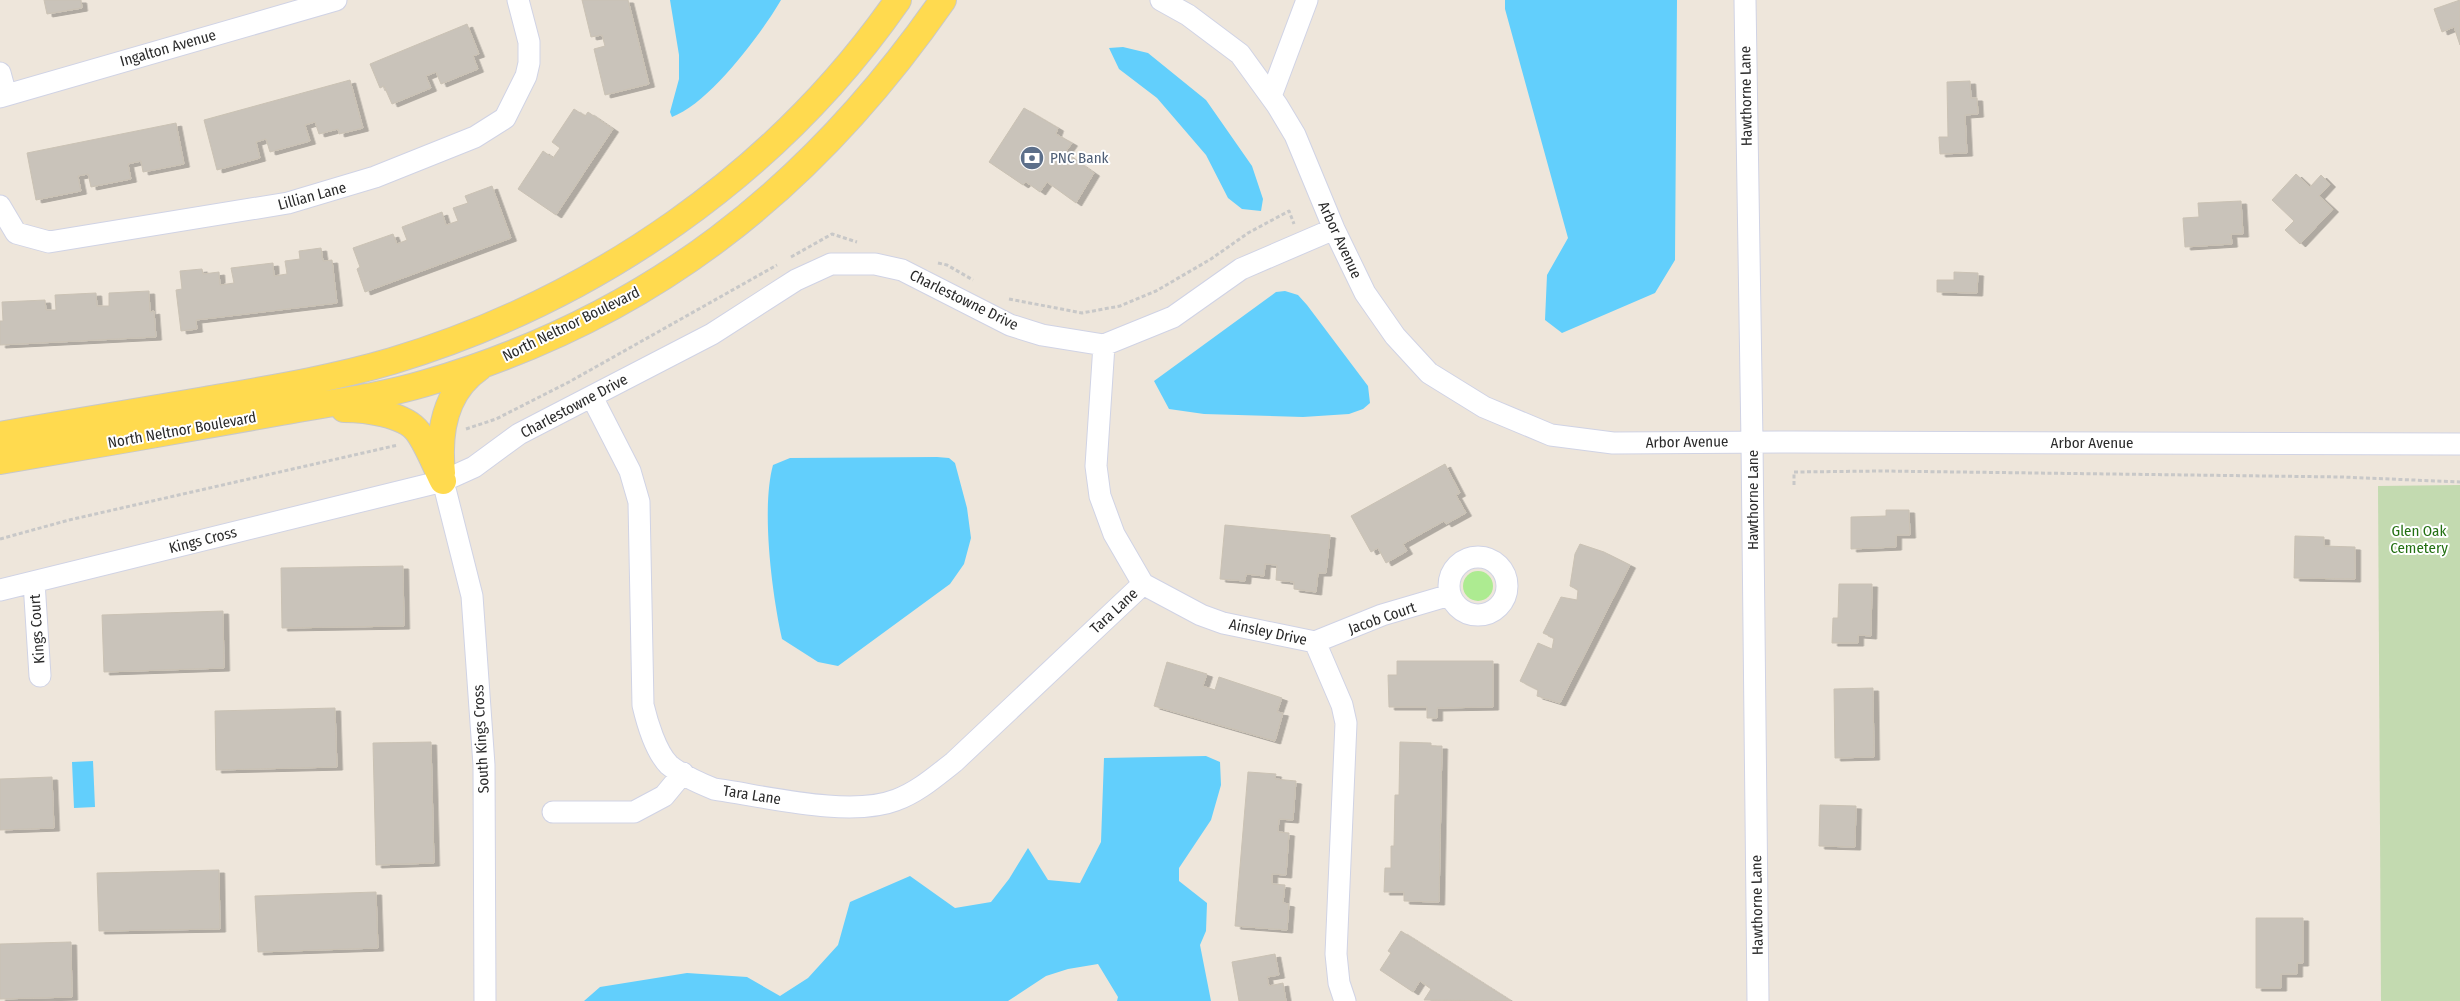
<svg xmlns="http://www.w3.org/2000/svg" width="2460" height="1001" font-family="'Fira Sans Condensed',sans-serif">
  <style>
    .green { fill: #adeb91 }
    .cemetery { fill: #c3dab0 }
    .water { fill: #62cffc }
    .building { fill: #c9c3ba; stroke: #cac2b4; filter: url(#shadow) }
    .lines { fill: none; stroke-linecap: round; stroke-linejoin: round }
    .minor-casing { stroke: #d0d3e5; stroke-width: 23 }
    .major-casing { stroke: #c8c8c8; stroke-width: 28 }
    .path { stroke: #c8c8c8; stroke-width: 3; stroke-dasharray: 4 2.5; stroke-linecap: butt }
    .minor { stroke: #fff; stroke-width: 21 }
    .major { stroke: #ffda4f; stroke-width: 26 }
    .labels { text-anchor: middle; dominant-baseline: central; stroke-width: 4; stroke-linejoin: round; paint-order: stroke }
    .street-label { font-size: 15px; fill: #2a2a2a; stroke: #fff }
    .service-label { font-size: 15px; fill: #4e5e75; stroke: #fff; text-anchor: start }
    .park-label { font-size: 15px; fill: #237012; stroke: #fff }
  </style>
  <defs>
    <filter id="shadow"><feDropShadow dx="5.5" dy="3" stdDeviation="0" flood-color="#0004"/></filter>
  </defs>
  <rect width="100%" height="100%" fill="#eee6db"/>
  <path class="green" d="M1463 586a15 15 0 1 1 30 0a15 15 0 1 1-30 0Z"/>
  <path class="cemetery" d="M2460 485V1001H2381L2378 486Z"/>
  <path class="water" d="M670 0H781C762 33 709 104 672 117L670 112 679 79V55Z
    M1505 0H1677L1675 260 1655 293 1562 333 1545 320 1547 275 1568 238 1505 9Z
    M1123 47 1148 53 1206 100 1252 166 1263 199 1261 211 1242 209 1228 198 1206 155 1157 98 1119 69 1109 48Z
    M1285 291 1298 295 1307 305 1368 386 1370 403 1363 409 1349 414 1303 417 1204 414 1169 409 1154 381 1276 292Z
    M937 457 949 458 955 463 967 508 971 538 964 564 950 584 838 666 818 662 782 639C772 594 761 509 773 465L790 458Z
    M1206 756 1220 762 1221 785 1211 820 1179 868V881L1207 903 1206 931 1200 945 1211 1001H1117L1118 997 1098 964 1068 969 1046 976 1008 1001H584L600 987 687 973 747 977 780 996 808 978 838 945 850 902 910 876 955 908 991 902 1009 879 1028 848 1048 880 1080 883 1101 842 1104 758Z
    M93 761 95 807 74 808 72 762Z"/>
  <path class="building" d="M44 0H81L82 8 47 14Z
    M582 0H628L649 84 605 95 594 49 605 46 602 35 591 37Z
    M2460 0V45L2454 27 2442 32 2434 9Z
    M467 24 479 54 473 56 478 69 441 84 436 72 426 76 431 88 392 104 384 86 380 88 370 64Z
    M350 80 363 128 339 134 338 129 319 134 315 122 305 125 310 141 270 152 266 139 256 142 260 158 217 170 204 120Z
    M1970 81 1971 98H1977L1978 114 1965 115 1967 153 1940 154 1939 137H1948L1947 82Z
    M1024 108 1058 128 1056 134 1072 143 1065 153 1094 173 1076 203 1047 182 1040 192 1026 182 1023 185 989 162Z
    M574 109 585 116 588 112 613 129 556 215 518 189 543 151 553 158 560 148 552 142Z
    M176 123 184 164 143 172 141 161 128 164 131 179 91 187 88 174 78 176 81 191 36 200 27 153Z
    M2296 174 2310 187 2321 175 2330 184 2319 196 2333 209 2300 244 2285 230 2294 221 2272 200Z
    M492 186 511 238 365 292 357 269 360 267 353 248 393 234 397 244 407 240 402 227 442 212 446 225 458 221 453 208 468 203 465 196Z
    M2241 201 2243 234H2231L2232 244 2185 247 2183 218 2199 217 2198 203Z
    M321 248 323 261 332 260 337 303 196 320 197 329 181 331 176 290 182 289 180 271 202 269 203 274 219 272 220 285 234 283 231 268 273 263 274 276 287 274 285 261 300 259 299 251Z
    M1954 272 1978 273 1977 293 1937 292V280H1954Z
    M149 291 150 312 154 311 156 337 0 345V321H3L2 302 45 300 46 310H56L55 295 96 293 97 306H109V293Z
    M1445 464 1460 493 1456 495 1466 513 1446 524 1444 521 1403 544 1407 551 1386 563 1378 548 1371 552 1351 516Z
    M1886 510H1909L1910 535H1896V547L1851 549V517L1886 516Z
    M1225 525 1330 535 1326 573H1318L1316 592 1294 589V582L1276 580 1277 565 1265 564 1264 576 1246 574 1245 581 1220 579Z
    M2295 536 2324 537V546L2355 547V579L2294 578Z
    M1580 544 1604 552 1630 565 1560 703 1537 696 1538 690 1520 681 1538 643 1552 649 1554 638 1543 633 1561 597 1577 600 1578 590 1570 586 1575 554Z
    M403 566 404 626 282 628 281 568Z
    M1839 584H1872L1871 636 1858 635V643H1832L1833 618H1838Z
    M223 611 224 668 104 672 102 615Z
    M1397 661H1493V707L1437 708V718H1427V707H1389L1388 675H1397Z
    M1167 662 1207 674 1203 686 1215 690 1219 677 1282 698 1277 712 1283 713 1275 741 1154 706Z
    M1873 688 1874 757 1835 758 1834 689Z
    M335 708 337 767 216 770 215 711Z
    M431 742 434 863 376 865 373 743Z
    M1400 742 1431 743V746H1442L1439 902 1404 901V892H1384L1385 868H1391V846H1394L1395 795H1399Z
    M1248 772 1276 774 1275 779 1296 781 1293 820 1279 819 1278 832 1289 833 1286 875 1272 874V884L1285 885 1283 903 1289 904 1287 930 1235 926Z
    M52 777 54 828 0 830V779Z
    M1820 805 1856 806 1855 847 1819 846Z
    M219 870 220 929 99 931 97 873Z
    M376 892 378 948 258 952 255 896Z
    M2256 918H2303V963H2297V974H2281V988H2256Z
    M1401 931 1511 1001 1424 1000 1431 989 1420 981 1413 992 1380 970 1391 953 1388 951Z
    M71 942 72 997 0 999V944Z
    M1275 954 1279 975 1267 977 1269 986 1283 983 1286 1001H1239L1232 962Z"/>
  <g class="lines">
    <g class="minor-casing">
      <path id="minor" d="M1161 0 1188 15 1240 54 1277 105 1295 135 1334 229 1365 293 1395 336 1429 373 1484 407 1551 435 1613 443 1794 442 2460 444
        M1745 0 1752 442 1758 1001
        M0 73 6 95
        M1271 96 1307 0
        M0 97 336 0
        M0 206 16 233 49 242 288 203 375 177 475 137 505 118 526 76 529 63V42L518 0
        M1104 345 1096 466 1100 496 1114 534 1143 584 1201 615 1223 623 1315 642
        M592 397 630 471 639 502 643 705C647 722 656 752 669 765 681 775 699 783 714 789 764 796 850 818 896 800 918 792 936 776 954 762L1143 584
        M443 481 472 596 484 765 485 1001
        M1449 586a29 29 0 1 1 58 0a29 29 0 1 1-58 0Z
        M34 582 40 676
        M0 590 443 481 474 467 519 434 712 334 796 280 831 264H875L902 270 1010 325 1042 335 1104 345 1173 317 1241 269 1334 229
        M1315 642 1342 705 1346 723 1336 954 1339 983 1345 1001
        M1315 642 1382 615 1450 595
        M553 812H634L664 796 683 773"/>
    </g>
    <g class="major-casing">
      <path id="major" d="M344 409C365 409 405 414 418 432 428 446 435 465 443 481
        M0 435C68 423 136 412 205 400 268 389 331 379 392 361 594 300 777 174 898 0
        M0 461C94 445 187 429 281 412 329 403 379 397 426 383 649 318 811 190 943 0
        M442 473C438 434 444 392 479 368"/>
    </g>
    <path class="path" d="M791 257 832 234 857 242
      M938 263 947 265 973 280
      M1009 299 1082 313 1120 306 1156 291 1211 259 1248 233 1289 211 1294 224
      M466 429 496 419 569 382 777 265
      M1794 485V472L1882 471 2342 477 2460 482
      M0 539 69 520 398 445"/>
    <use href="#minor" class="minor"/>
    <use href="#major" class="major"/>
  </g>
  <defs>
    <g id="bank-disc" transform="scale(1.25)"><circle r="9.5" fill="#5c6f8a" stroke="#fff"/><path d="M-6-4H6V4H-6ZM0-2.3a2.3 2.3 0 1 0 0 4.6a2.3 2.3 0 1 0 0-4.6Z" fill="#fff"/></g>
  </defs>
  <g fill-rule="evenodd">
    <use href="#bank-disc" x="1032" y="158"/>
  </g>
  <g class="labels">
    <g class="street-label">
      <text transform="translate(168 48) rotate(-16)">Ingalton Avenue</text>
      <text transform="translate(1746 96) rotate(-91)">Hawthorne Lane</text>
      <text transform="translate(312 196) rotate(-15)">Lillian Lane</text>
      <text transform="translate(1340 240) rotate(65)">Arbor Avenue</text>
      <text transform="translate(964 300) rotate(26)">Charlestowne Drive</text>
      <text transform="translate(571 324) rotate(-26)">North Neltnor Boulevard</text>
      <text transform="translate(574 406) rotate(-28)">Charlestowne Drive</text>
      <text transform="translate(182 430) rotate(-10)">North Neltnor Boulevard</text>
      <text transform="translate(1687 442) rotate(-1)">Arbor Avenue</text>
      <text x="2092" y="443">Arbor Avenue</text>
      <text transform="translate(1753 500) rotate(-90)">Hawthorne Lane</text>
      <text transform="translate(203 540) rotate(-14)">Kings Cross</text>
      <text transform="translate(1114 611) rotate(-43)">Tara Lane</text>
      <text transform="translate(1382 618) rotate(-19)">Jacob Court</text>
      <text transform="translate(37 629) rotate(-94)">Kings Court</text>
      <text transform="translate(1268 632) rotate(12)">Ainsley Drive</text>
      <text transform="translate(481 739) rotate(-93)">South Kings Cross</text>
      <text transform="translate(752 795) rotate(9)">Tara Lane</text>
      <text transform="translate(1757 905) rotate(-91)">Hawthorne Lane</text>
    </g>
    <g class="service-label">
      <text x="1050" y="158">PNC Bank</text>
    </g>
    <g class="park-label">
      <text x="2419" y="531">Glen Oak<tspan x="2419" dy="17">Cemetery</tspan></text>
    </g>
  </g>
</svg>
